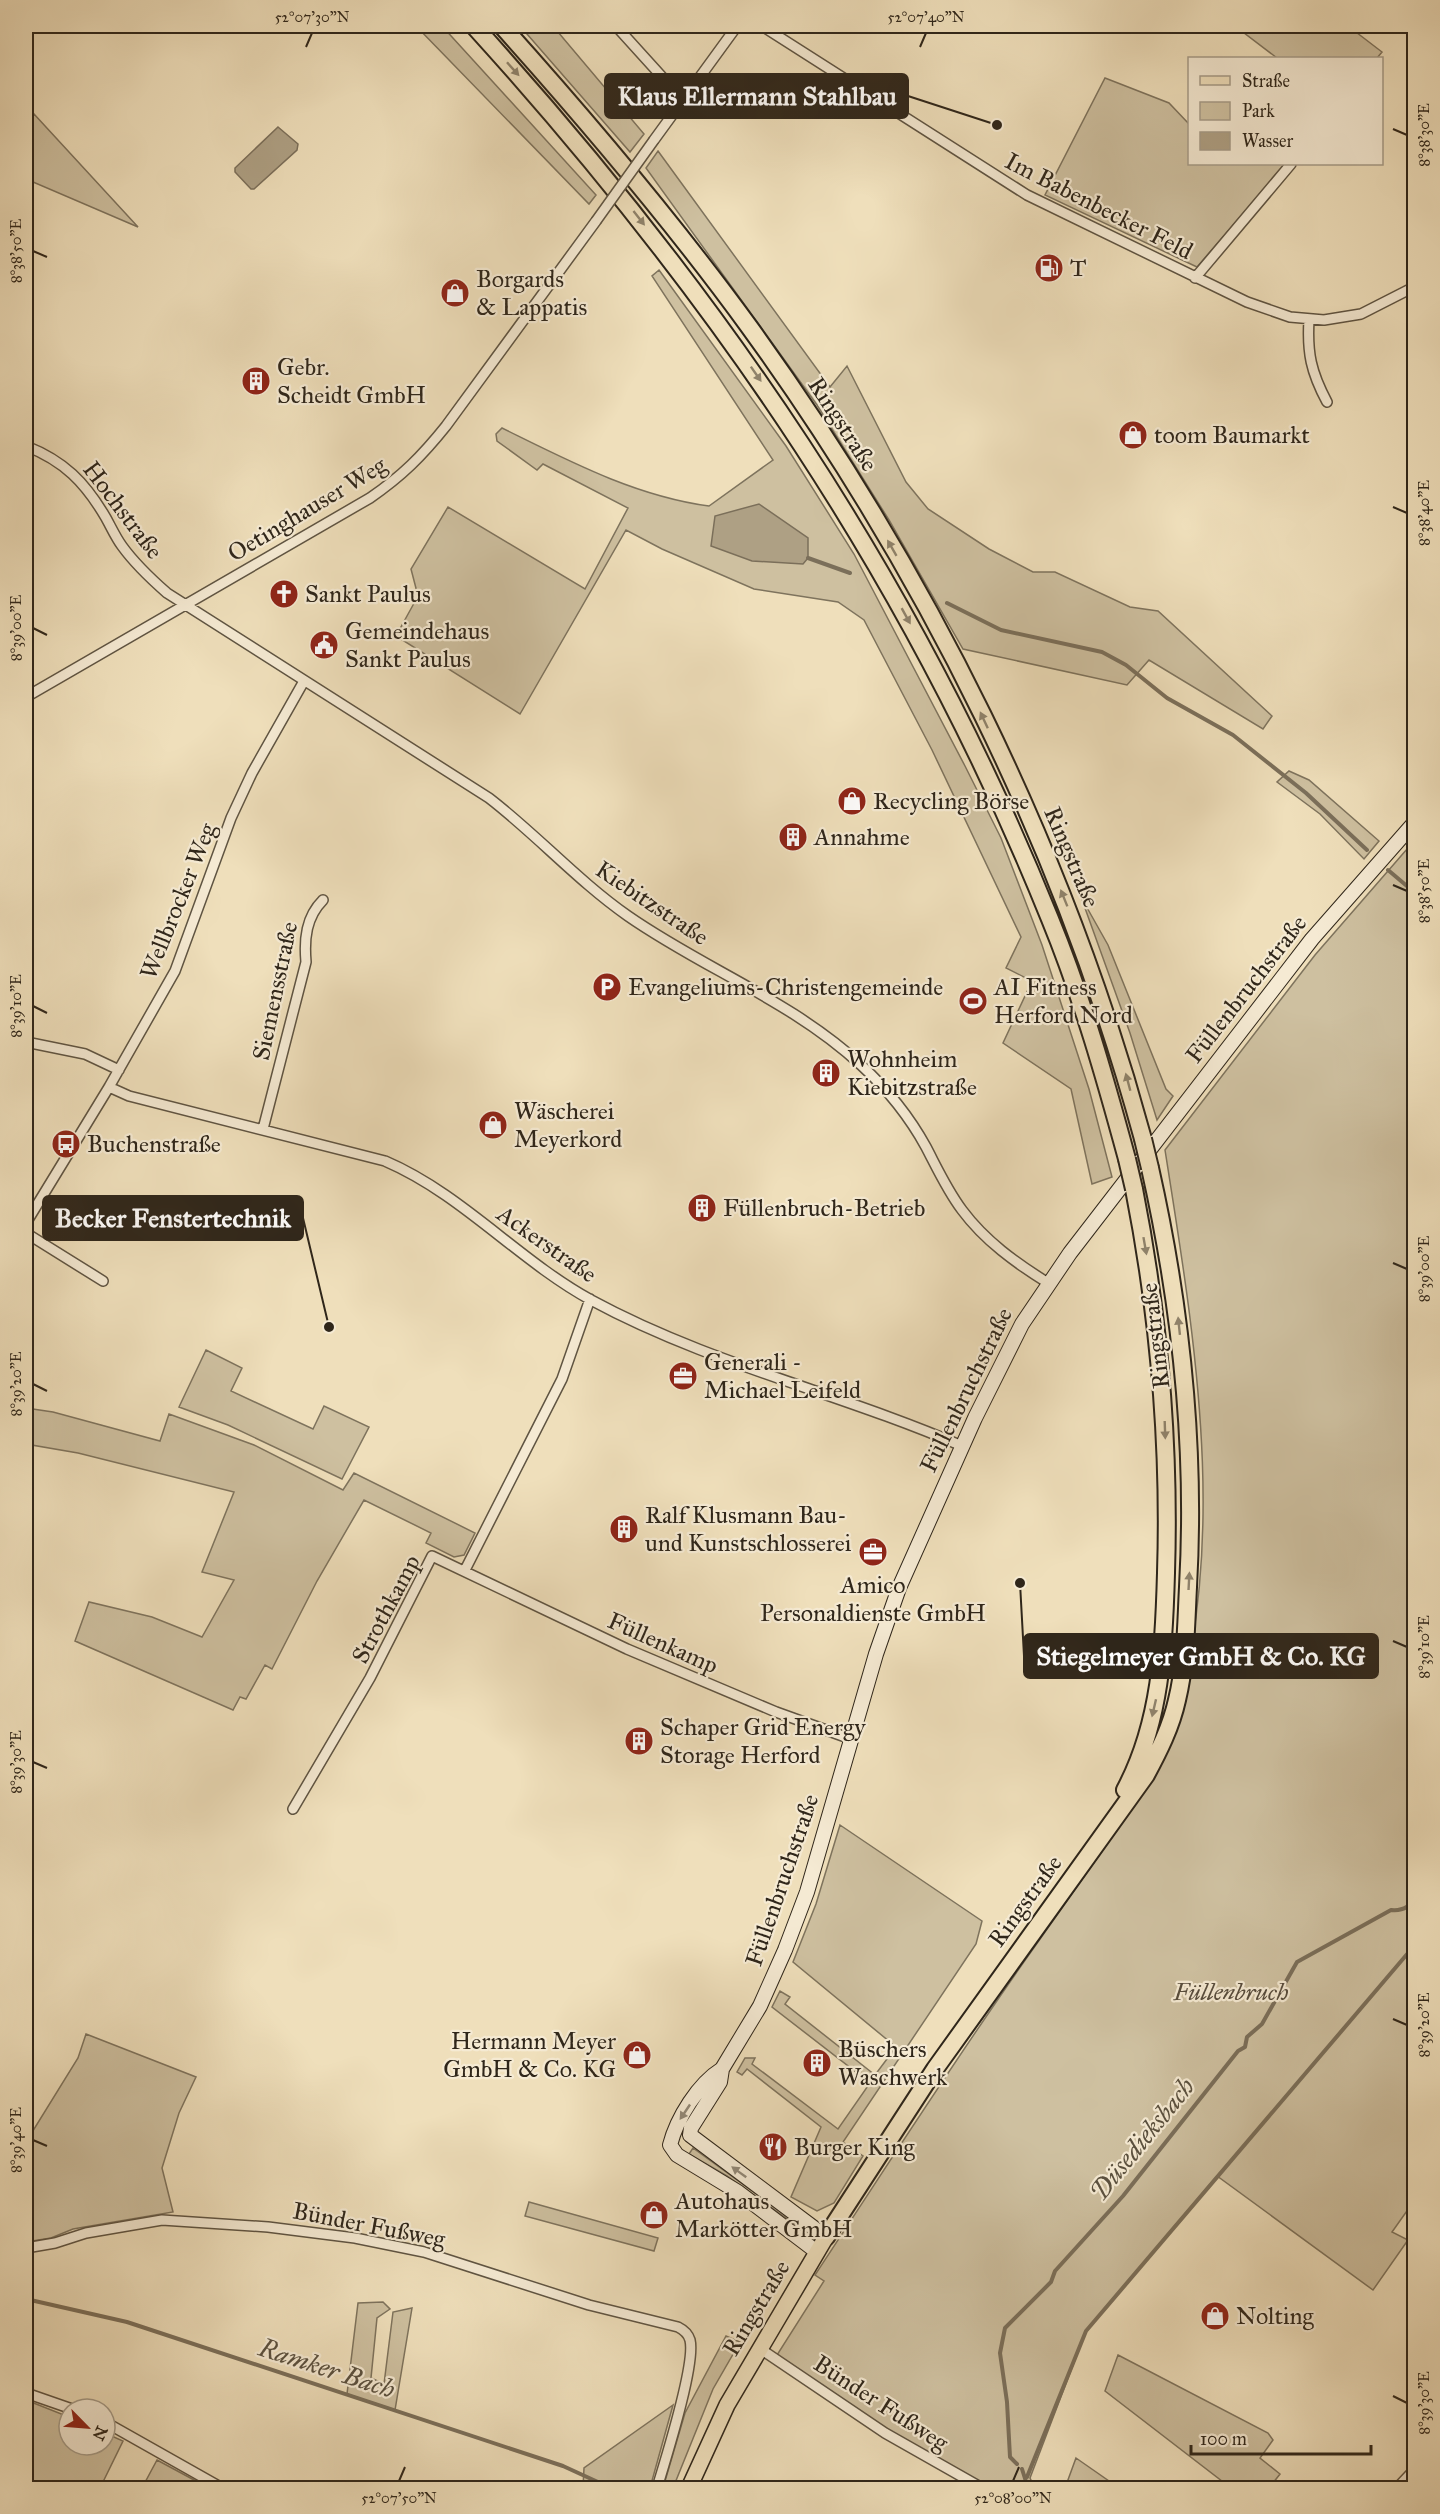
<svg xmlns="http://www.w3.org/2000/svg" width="1440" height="2514" font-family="'IM FELL Great Primer',serif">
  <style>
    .green { fill: #cec0a0; stroke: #7e735d; stroke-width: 1.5 }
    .water { fill: #aea084; stroke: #7b6f5a; stroke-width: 1.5 }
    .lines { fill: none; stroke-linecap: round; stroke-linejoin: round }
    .stream { stroke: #7b6f5a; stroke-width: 4 }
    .street-casing { stroke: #5f5442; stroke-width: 12 }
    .secondary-casing { stroke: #2f261a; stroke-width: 16 }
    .primary-casing { stroke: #2f261a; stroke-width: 18 }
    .highway-casing { stroke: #2f261a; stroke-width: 20 }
    .street { stroke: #f5ead3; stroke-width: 9 }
    .secondary { stroke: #f5ead3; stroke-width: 14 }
    .primary { stroke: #efdfbb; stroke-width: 15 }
    .highway { stroke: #efdfbb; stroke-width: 16 }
    .street-bridge-casing { stroke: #5f5442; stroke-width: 12; stroke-linecap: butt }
    .highway-bridge-casing { stroke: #2f261a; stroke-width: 20; stroke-linecap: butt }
    .street-bridge { stroke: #f5ead3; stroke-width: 9 }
    .highway-bridge { stroke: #efdfbb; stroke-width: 16 }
    .oneway { fill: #8f826a }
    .oneway2 { fill: #928876 }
    .ticks { fill: none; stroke: #2f261a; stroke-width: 2 }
    .labels { text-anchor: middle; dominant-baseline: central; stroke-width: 4.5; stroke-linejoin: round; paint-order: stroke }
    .street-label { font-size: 24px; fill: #2f261a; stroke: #f5ead3 }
    .poi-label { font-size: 24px; fill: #2f261a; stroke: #f5ead3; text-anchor: start }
    .park-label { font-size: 24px; font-style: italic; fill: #574c3c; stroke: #f5ead3 }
    .water-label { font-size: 26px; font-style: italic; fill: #5b513f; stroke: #f5ead3 }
    .leader { fill: none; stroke: #2f261a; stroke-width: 2 }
    .callout-dot { fill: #2f261a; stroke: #f5ead3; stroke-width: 2 }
    .callout { fill: #2f261a; stroke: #2f261a; stroke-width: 2 }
    .callout-label { font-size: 26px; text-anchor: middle; font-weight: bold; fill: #fff }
    .neatline { fill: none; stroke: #2f261a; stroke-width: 2 }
    .ticks-label { font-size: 15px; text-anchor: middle; fill: #2f261a }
  </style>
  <rect width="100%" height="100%" fill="#efdfbb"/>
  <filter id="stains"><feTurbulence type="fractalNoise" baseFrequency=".00333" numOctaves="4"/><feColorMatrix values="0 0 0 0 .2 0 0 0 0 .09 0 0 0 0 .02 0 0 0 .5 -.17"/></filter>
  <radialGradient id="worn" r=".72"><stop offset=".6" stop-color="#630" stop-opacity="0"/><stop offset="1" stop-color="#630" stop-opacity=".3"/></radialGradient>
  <path class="green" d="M416 26H442L596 195 589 204Z
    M520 26H552L558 32 644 134 630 152Z
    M1235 26H1348L1382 52 1377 58H1277Z
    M1105 78 1169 103 1189 124 1190 164H1286L1197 267 1045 195Z
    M34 114 138 227 26 179V126Z
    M658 151 830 387 847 366 906 482 928 509 989 549 1033 572H1055L1130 607 1158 611 1272 716 1263 729 1149 660 1127 685 963 649 889 520 817 405 646 168Z
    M659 270 786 446 854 554 965 766 1001 838 1042 945 1089 1089 1112 1177 1092 1184 1071 1089 1003 1043 1032 981 1006 968 1021 937 932 750 864 620 838 602 754 589 662 549 626 530 520 714 396 636 418 596 411 569 448 507 585 589 628 508 543 464 537 470 497 441 496 434 502 428C569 461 635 496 709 506L773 460 652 276Z
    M1289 771 1309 780 1379 841 1364 859 1320 814 1277 782Z
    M1414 841V2201L1392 2232 1408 2240 1373 2290 1217 2176 1086 2331 1030 2478 1035 2488H988L887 2430 777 2355 824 2281 815 2275C887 2166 957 2056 1033 1949 1059 1912 1086 1874 1112 1837 1130 1812 1153 1782 1164 1753 1233 1560 1196 1346 1165 1150L1315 955Z
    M1081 897 1108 945 1166 1089 1173 1096 1157 1120 1130 1033Z
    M206 1350 242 1368 231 1391 313 1429 324 1406 369 1427 342 1479 228 1425 179 1407Z
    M26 1408 53 1412 160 1441 169 1414 254 1445 343 1490 354 1473 475 1533 464 1555 454 1557 426 1543 431 1533 364 1500 317 1581 272 1669 265 1665 246 1699 240 1697 233 1710 75 1641 89 1602 152 1617 202 1637 234 1580 202 1572 234 1492 78 1453 26 1444Z
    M840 1825 982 1921 976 1944 843 2142 863 2156 834 2203 817 2211 791 2197 821 2127 747 2069 742 2075 737 2072 745 2058H755L752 2064 838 2129 870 2083 772 2007 780 1991 790 1997 785 2004 875 2075 896 2047 793 1962 816 1904Z
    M86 2034 196 2077 179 2113 162 2168 173 2212 73 2229 51 2238 26 2242V2142L78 2058Z
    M693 2148 803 2228V2230L727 2176 689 2154Z
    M529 2202 658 2238 654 2251 525 2216Z
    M383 2302 390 2309 377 2318 371 2378 384 2384 393 2312 412 2308 395 2410 347 2394 358 2303Z
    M726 2336 740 2342 713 2389 673 2488H663L685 2413Z
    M1118 2355 1268 2433 1273 2440 1260 2458 1280 2474 1269 2488H1231L1105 2391Z
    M26 2400 69 2417V2445H105V2433L123 2441 100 2488H26Z
    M673 2405 650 2488H583L584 2468Z
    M1076 2458 1119 2488H1065Z
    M157 2460 209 2488H142Z"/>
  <path class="water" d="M278 127 298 144 297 150 254 189H251L235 172V168Z
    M759 504 808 538V558L803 564 752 561 711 546 715 516Z"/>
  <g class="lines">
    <path class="stream" d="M808 558 850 573
      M947 603 1001 630 1102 652 1126 665 1167 698 1233 735 1306 793 1367 850
      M1388 870 1414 892
      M26 2299 127 2322 563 2466 611 2488
      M1017 2464 1010 2457 1007 2402 1000 2353 1005 2328 1051 2282 1055 2271 1123 2196 1238 2051 1245 2047 1247 2037 1262 2024 1297 1962 1391 1910C1402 1911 1410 1908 1414 1897
      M1022 2469 1028 2488
      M1027 2477 1086 2331 1414 1946"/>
    <g class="street-casing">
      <path id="street" d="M616 26 683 100
        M762 26 1027 195 1247 302 1290 317 1324 320 1361 314 1414 287
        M654 140 737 26
        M1195 278 1291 164
        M1309 320C1307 353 1311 372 1327 402
        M26 446C64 461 85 482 106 518 111 527 116 538 122 546 135 564 151 579 167 593L489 798C537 835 578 881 628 916 704 969 792 1001 861 1065 886 1088 909 1116 926 1147 937 1168 947 1190 962 1210 985 1241 1016 1263 1048 1283
        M26 697 370 498C402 476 422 456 446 426L596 221
        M26 1042 85 1054 119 1070
        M109 1087 129 1096 385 1161C462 1194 518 1260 591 1300 709 1364 840 1393 962 1446
        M263 1129 306 962C304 939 306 917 323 900
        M26 1223 109 1087 175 971 231 818 252 773 304 681
        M26 1233 103 1281
        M465 1570 562 1379 590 1299
        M293 1809 370 1678 432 1556 627 1649 776 1712 851 1739
        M26 2248 55 2243 86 2233 162 2220 268 2227 355 2238 424 2252 589 2305 678 2327C684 2330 688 2333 690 2340 696 2364 665 2461 657 2488
        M759 2348 885 2433 982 2488
        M26 2393 72 2409
        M105 2422 222 2488
        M1397 2488 1414 2470"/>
    </g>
    <g class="secondary-casing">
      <path id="secondary" d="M722 2069C698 2084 677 2118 670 2145L677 2155 738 2192 817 2252
        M690 2135 691 2128 720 2082 722 2069 760 2006 785 1950 807 1892 876 1654 899 1588 975 1418 1022 1324 1070 1253 1312 939 1414 823
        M690 2135 826 2237"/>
    </g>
    <g class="primary-casing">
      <path id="primary" d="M689 2488 727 2405 826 2237"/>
    </g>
    <g class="highway-casing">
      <path id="highway" d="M474 26C719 296 913 579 1050 919 1082 997 1105 1078 1127 1159
        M502 26C589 123 673 222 750 328 926 571 1064 848 1143 1139
        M1125 1790C1161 1722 1164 1648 1166 1573 1170 1444 1159 1316 1134 1189
        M826 2237 935 2069 1146 1775C1159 1751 1171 1727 1177 1700 1186 1663 1186 1625 1188 1587 1196 1445 1181 1306 1150 1168"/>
    </g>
    <use href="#street" class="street"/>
    <use href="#secondary" class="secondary"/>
    <use href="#primary" class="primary"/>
    <use href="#highway" class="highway"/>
    <g class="street-bridge-casing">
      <path id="street-bridge" d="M596 221 654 140"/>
    </g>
    <g class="highway-bridge-casing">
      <path id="highway-bridge" d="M1143 1139 1150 1168
        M1127 1159 1134 1189"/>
    </g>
    <use href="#street-bridge" class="street-bridge"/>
    <use href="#highway-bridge" class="highway-bridge"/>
  </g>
  <defs><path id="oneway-solid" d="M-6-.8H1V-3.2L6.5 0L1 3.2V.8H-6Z" transform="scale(1.5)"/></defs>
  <g class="oneway">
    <use href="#oneway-solid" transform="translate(513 69) rotate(48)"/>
    <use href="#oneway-solid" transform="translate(639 218) rotate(52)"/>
    <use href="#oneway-solid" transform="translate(756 374) rotate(55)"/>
    <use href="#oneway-solid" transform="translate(892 548) rotate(-120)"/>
    <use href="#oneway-solid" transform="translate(906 616) rotate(61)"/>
    <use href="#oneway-solid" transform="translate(984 720) rotate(-115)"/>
    <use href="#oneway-solid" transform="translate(1064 898) rotate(-112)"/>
    <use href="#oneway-solid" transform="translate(1128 1082) rotate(-105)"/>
    <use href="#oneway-solid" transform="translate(1145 1246) rotate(80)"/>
    <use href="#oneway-solid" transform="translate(1179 1326) rotate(-96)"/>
    <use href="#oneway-solid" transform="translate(1165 1430) rotate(88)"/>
    <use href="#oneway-solid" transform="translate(1189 1581) rotate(-87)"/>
    <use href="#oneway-solid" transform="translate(1154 1708) rotate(103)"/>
  </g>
  <g class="oneway2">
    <use href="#oneway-solid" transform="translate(685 2112) rotate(124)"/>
    <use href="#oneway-solid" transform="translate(739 2172) rotate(-144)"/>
  </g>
  <path class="ticks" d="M306 47 312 33M920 47 926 33M1393 129 1407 135M33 251 47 257M1393 507 1407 513M33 628 47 635M1393 885 1407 891M33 1006 47 1013M1393 1263 1407 1269M33 1384 47 1391M1393 1641 1407 1647M33 1762 47 1768M1393 2019 1407 2025M33 2140 47 2146M1393 2396 1407 2403M399 2481 405 2467M1013 2481 1019 2467"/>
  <defs>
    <g id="fuel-disc" transform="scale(1.5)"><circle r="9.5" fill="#8f2418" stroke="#f5ead3"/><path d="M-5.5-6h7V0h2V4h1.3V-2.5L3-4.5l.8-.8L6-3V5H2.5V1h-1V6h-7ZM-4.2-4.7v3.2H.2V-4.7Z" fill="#fff"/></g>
    <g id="shop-disc" transform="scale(1.5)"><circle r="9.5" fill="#8f2418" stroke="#f5ead3"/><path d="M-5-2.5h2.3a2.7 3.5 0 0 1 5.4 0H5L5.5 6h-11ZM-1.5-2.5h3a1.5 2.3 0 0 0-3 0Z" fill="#fff"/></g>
    <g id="building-disc" transform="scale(1.5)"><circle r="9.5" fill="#8f2418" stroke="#f5ead3"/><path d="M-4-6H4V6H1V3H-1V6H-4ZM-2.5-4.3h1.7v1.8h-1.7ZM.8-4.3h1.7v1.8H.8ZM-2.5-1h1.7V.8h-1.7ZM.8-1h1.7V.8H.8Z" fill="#fff"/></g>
    <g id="church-disc" transform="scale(1.5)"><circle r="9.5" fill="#8f2418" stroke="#f5ead3"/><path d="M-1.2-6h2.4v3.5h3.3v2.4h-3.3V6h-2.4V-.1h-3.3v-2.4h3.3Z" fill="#fff"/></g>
    <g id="civic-disc" transform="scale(1.5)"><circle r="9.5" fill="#8f2418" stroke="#f5ead3"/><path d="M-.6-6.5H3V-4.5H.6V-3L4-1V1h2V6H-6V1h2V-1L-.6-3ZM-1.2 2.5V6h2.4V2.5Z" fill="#fff"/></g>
    <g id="parking-disc" transform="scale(1.5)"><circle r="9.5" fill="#8f2418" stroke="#f5ead3"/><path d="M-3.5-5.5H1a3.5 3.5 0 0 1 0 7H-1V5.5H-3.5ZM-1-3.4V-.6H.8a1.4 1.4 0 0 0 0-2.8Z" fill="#fff"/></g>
    <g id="stadium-disc" transform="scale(1.5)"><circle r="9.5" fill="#8f2418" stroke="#f5ead3"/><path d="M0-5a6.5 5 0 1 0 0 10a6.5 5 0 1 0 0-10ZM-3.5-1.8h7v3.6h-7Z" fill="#fff"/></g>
    <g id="bus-disc" transform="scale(1.5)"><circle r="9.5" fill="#8f2418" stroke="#f5ead3"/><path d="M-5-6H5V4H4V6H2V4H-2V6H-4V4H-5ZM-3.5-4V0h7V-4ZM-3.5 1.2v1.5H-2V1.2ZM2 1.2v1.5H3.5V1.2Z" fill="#fff"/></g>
    <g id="office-disc" transform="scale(1.5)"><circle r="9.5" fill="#8f2418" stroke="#f5ead3"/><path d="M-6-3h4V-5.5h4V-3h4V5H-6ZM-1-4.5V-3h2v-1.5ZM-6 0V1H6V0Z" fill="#fff"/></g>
    <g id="restaurant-disc" transform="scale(1.5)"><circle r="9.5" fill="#8f2418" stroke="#f5ead3"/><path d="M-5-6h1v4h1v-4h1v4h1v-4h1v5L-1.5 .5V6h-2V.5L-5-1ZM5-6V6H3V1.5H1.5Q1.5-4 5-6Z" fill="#fff"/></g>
  </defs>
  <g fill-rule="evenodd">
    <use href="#fuel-disc" x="1049" y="268"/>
    <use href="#shop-disc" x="455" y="293"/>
    <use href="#building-disc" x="256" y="381"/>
    <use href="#shop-disc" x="1133" y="435"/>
    <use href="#church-disc" x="284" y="594"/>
    <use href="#civic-disc" x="324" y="645"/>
    <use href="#shop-disc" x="852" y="801"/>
    <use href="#building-disc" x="793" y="837"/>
    <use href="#parking-disc" x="607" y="987"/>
    <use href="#stadium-disc" x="973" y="1001"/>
    <use href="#building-disc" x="826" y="1073"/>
    <use href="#shop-disc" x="493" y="1125"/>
    <use href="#bus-disc" x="66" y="1144"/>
    <use href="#building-disc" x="702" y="1208"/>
    <use href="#office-disc" x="683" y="1376"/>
    <use href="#building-disc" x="624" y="1529"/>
    <use href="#office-disc" x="873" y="1552"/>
    <use href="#building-disc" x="639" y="1741"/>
    <use href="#shop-disc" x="637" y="2055"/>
    <use href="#building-disc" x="817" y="2063"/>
    <use href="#restaurant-disc" x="773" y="2147"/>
    <use href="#shop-disc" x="654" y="2215"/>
    <use href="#shop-disc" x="1215" y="2316"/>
  </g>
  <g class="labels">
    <g class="street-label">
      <text transform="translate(1099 206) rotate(27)">Im Babenbecker Feld</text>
      <text transform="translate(843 424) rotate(57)">Ringstraße</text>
      <text transform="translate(307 509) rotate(-31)">Oetinghauser Weg</text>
      <text transform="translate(123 510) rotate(53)">Hochstraße</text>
      <text transform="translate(1072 857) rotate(67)">Ringstraße</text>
      <text transform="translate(178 901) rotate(-68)">Wellbrocker Weg</text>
      <text transform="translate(652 903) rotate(34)">Kiebitzstraße</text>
      <text transform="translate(1246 989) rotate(-52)">Füllenbruchstraße</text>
      <text transform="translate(275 991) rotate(-78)">Siemensstraße</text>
      <text transform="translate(547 1244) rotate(35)">Ackerstraße</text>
      <text transform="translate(1155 1336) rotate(-97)">Ringstraße</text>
      <text transform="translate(966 1390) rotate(-64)">Füllenbruchstraße</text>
      <text transform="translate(386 1609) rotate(-62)">Strothkamp</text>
      <text transform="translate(663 1643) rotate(24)">Füllenkamp</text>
      <text transform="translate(782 1880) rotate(-71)">Füllenbruchstraße</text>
      <text transform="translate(1025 1901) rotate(-54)">Ringstraße</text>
      <text transform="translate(369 2225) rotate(11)">Bünder Fußweg</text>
      <text transform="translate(756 2308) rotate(-59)">Ringstraße</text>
      <text transform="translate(881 2403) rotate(33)">Bünder Fußweg</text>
    </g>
    <g class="poi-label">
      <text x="1070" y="268">T</text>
      <text x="476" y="279">Borgards<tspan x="476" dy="28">&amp; Lappatis</tspan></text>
      <text x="277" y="367">Gebr.<tspan x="277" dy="28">Scheidt GmbH</tspan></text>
      <text x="1154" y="435">toom Baumarkt</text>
      <text x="305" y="594">Sankt Paulus</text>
      <text x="345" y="631">Gemeindehaus<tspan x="345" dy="28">Sankt Paulus</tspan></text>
      <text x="873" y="801">Recycling Börse</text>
      <text x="814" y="837">Annahme</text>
      <text x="628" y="987">Evangeliums-Christengemeinde</text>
      <text x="994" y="987">AI Fitness<tspan x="994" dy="28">Herford Nord</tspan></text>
      <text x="847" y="1059">Wohnheim<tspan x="847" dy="28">Kiebitzstraße</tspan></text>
      <text x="514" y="1111">Wäscherei<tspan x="514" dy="28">Meyerkord</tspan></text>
      <text x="87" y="1144">Buchenstraße</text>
      <text x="723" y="1208">Füllenbruch-Betrieb</text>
      <text x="704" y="1362">Generali -<tspan x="704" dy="28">Michael Leifeld</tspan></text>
      <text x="645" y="1515">Ralf Klusmann Bau-<tspan x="645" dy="28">und Kunstschlosserei</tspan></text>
      <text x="873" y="1585" text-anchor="middle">Amico<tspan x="873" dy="28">Personaldienste GmbH</tspan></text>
      <text x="660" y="1727">Schaper Grid Energy<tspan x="660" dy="28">Storage Herford</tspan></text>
      <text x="616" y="2041" text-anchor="end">Hermann Meyer<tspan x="616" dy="28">GmbH &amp; Co. KG</tspan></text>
      <text x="838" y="2049">Büschers<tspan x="838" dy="28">Waschwerk</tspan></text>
      <text x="794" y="2147">Burger King</text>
      <text x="675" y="2201">Autohaus<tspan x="675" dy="28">Markötter GmbH</tspan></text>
      <text x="1236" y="2316">Nolting</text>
    </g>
    <g class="park-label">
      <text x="1231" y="1992">Füllenbruch</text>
    </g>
    <g class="water-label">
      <text transform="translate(1142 2139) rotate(-51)">Düsedieksbach</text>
      <text transform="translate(327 2368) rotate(18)">Ramker Bach</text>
    </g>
  </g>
  <path class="leader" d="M997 125L908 96M329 1327L303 1218M1020 1583L1024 1656"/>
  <g class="callout-dot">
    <circle cx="997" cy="125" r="6"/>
    <circle cx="329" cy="1327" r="6"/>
    <circle cx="1020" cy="1583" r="6"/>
  </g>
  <g class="callout">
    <rect x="605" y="74" width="303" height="44" rx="6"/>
    <rect x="43" y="1196" width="260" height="44" rx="6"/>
    <rect x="1024" y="1634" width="354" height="44" rx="6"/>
  </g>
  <g class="callout-label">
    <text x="757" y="105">Klaus Ellermann Stahlbau</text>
    <text x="173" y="1227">Becker Fenstertechnik</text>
    <text x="1201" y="1665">Stiegelmeyer GmbH &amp; Co. KG</text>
  </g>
  <rect width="1440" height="2514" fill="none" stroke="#efdfbb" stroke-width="66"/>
  <rect x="1188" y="57" width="195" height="108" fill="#f5ead3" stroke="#a69c89" stroke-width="1.5"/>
  <rect x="1200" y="76" width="30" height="9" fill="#efdfbb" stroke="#a69c89" stroke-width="1.5"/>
  <text x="1242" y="87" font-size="18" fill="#2f261a">Straße</text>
  <rect x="1200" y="102" width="30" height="18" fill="#cec0a0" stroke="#a69c89" stroke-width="1.5"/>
  <text x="1242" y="117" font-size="18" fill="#2f261a">Park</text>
  <rect x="1200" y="132" width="30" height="18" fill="#aea084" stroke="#a69c89" stroke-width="1.5"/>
  <text x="1242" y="147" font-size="18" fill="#2f261a">Wasser</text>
  <g transform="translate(87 2427) rotate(115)"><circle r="28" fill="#f5ead3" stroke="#a69c89" stroke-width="1.5"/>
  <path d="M0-4.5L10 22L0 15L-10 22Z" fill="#8f2418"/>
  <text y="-9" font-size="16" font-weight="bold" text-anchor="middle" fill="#2f261a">N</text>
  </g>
  <path d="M1191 2445v9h180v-9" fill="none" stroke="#2f261a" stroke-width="3"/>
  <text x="1200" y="2445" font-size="18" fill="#2f261a" stroke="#f5ead3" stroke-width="4.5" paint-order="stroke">100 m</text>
  <rect x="33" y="33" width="1374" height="2448" class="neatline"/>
  <g class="ticks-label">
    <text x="312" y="22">52°07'30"N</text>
    <text x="926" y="22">52°07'40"N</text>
    <text transform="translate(1424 135) rotate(-90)" y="5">8°38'30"E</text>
    <text transform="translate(16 251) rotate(-90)" y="5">8°38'50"E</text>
    <text transform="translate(1424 513) rotate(-90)" y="5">8°38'40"E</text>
    <text transform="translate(16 628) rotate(-90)" y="5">8°39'00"E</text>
    <text transform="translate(1424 891) rotate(-90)" y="5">8°38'50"E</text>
    <text transform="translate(16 1006) rotate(-90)" y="5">8°39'10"E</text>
    <text transform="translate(1424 1269) rotate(-90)" y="5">8°39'00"E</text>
    <text transform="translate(16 1384) rotate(-90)" y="5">8°39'20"E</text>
    <text transform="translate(1424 1647) rotate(-90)" y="5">8°39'10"E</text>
    <text transform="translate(16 1762) rotate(-90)" y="5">8°39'30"E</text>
    <text transform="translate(1424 2025) rotate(-90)" y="5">8°39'20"E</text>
    <text transform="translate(16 2140) rotate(-90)" y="5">8°39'40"E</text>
    <text transform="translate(1424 2403) rotate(-90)" y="5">8°39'30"E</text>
    <text x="399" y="2503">52°07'50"N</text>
    <text x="1013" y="2503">52°08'00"N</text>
  </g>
  <rect width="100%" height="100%" filter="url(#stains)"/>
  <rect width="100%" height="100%" fill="url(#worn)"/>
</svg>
